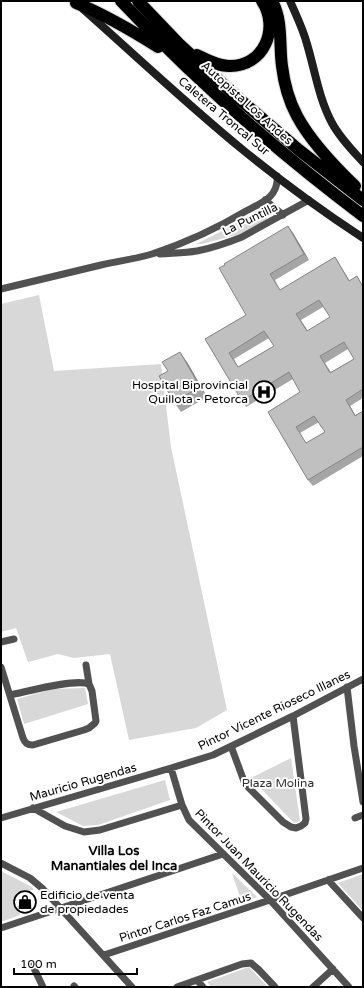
<svg xmlns="http://www.w3.org/2000/svg" width="364" height="988" font-family="'Varela Round',sans-serif">
  <style>
    .green { fill: #d8d8d8 }
    .lines { fill: none; stroke-linecap: round; stroke-linejoin: round }
    .highway-casing { stroke: #dbdbdb; stroke-width: 14 }
    .street { stroke: #515151; stroke-width: 7 }
    .secondary { stroke: #1e1e1e; stroke-width: 8 }
    .highway { stroke: #000; stroke-width: 12 }
    .wall { fill: #a5a5a5; fill-rule: evenodd }
    .shaded-wall { fill: #868686 }
    .building { fill: #c0c0c0; stroke: #868686; fill-rule: evenodd }
    .labels { text-anchor: middle; dominant-baseline: central; stroke-width: 4; stroke-linejoin: round; paint-order: stroke }
    .street-label { font-size: 12px; fill: #000; stroke: #fff }
    .poi-label { font-size: 12px; fill: #000; stroke: #fff; text-anchor: end }
    .park-label { font-size: 12px; fill: #2f2f2f; stroke: #fff }
    .neighbourhood-label { font-size: 13px; font-weight: bold; fill: #000; stroke: #fff }
  </style>
  <rect width="100%" height="100%" fill="#fff"/>
  <path class="green" d="M256 211 269 220 243 233 202 244H196L230 227Z
    M39 295 54 371 161 364 171 447 227 710 196 728 129 740 110 654 74 658 58 654 28 662 16 628 1 632V304Z
    M85 688 88 704 24 724 17 699 53 689Z
    M291 758 300 821 294 823 251 778Z
    M165 780 170 800 98 825 83 826 56 812Z
    M1 871 32 887 34 890 16 893 20 915 1 922Z
    M232 873 257 897 242 903Z
    M363 874V911L338 883Z
    M249 967 268 987H211L207 982Z"/>
  <g class="lines">
    <g class="highway-casing">
      <path id="highway" d="M121 1C195 80 277 151 363 216
        M138 1 179 44 238 98 299 150 363 200
        M272 1C283 21 279 45 282 66 284 83 289 101 297 116 311 142 333 165 355 186
        M76 3C106 15 131 30 158 47
        M197 55C207 60 218 66 229 66 264 67 280 28 262 1"/>
    </g>
    <path class="street" d="M265 200 283 215
      M160 254C172 253 185 253 197 251 213 248 227 243 242 237L309 200
      M1 289C34 281 68 273 101 265 118 261 136 259 152 254 185 243 216 229 246 211 261 203 279 197 277 176
      M1 642 14 639
      M1 667 23 738C25 743 27 745 33 745L84 730 89 728 95 723 96 721 92 691 89 684 86 665
      M347 687 354 746 363 802
      M10 695C26 692 75 678 89 684
      M231 746 245 784 283 822 291 827 296 828 301 826 305 823 306 819 293 716
      M171 768 182 805 189 820 270 900 349 987
      M33 808 65 826 84 832 100 830 182 805
      M1 818 171 768 213 755 293 716 363 679
      M355 818 363 815
      M1 863 30 878 43 889 132 987
      M328 880 363 918
      M1 928 223 854
      M104 955 270 900 363 868
      M32 964 43 987
      M197 980 203 987
      M74 986 75 987
      M177 987 242 964 251 963 259 970 275 987
      M313 987 333 969"/>
    <path class="secondary" d="M290 1C296 15 303 29 307 44 315 71 319 99 332 123 340 138 352 150 363 162
      M83 9C136 56 188 105 243 150 281 181 322 211 363 238"/>
    <use href="#highway" class="highway"/>
  </g>
  <path class="wall" d="M288 226 293 233 309 260 275 280 280 290 335 257 350 281 363 286V398L350 406 355 415 363 411V456L313 486 308 480 268 412 300 392 293 379 246 407 205 339 246 315ZM323 307 330 317 308 331 301 320ZM269 338 274 346 238 367 234 359ZM348 349 354 359 331 372 325 363ZM319 422 325 432 306 443 300 433Z
    M187 362 207 397 181 412 174 402Z"/>
  <path class="shaded-wall" d="M288 226 293 233 309 260 304 254Z
    M180 352 187 362 207 397 200 387Z
    M346 400 350 406 359 422 355 416Z"/>
  <path class="building" d="M288 226 304 254 270 274 280 290 335 257 349 281 357 276 363 287V389L346 400 355 416 363 411V447L308 480 268 412 300 392 289 372 242 401 205 339 246 315 219 268 225 265 224 264ZM319 300 330 317 307 331 296 314ZM264 331 274 346 238 367 229 353ZM344 342 354 359 330 373 320 356ZM314 416 325 432 306 443 296 427Z
    M180 352 200 387 174 402 159 376 168 371 162 362Z"/>
  <defs>
    <g id="hospital-ring" transform="scale(1.15)"><circle r="9.5" fill="#fff" stroke="#000" stroke-width="1.5"/><path d="M-5-5h3v3.5h4V-5h3V5h-3V1.5h-4V5h-3Z" fill="#000"/></g>
    <g id="shop-ring" transform="scale(1.15)"><circle r="9.5" fill="#fff" stroke="#000" stroke-width="1.5"/><path d="M-5-2.5h2.3a2.7 3.5 0 0 1 5.4 0H5L5.5 6h-11ZM-1.5-2.5h3a1.5 2.3 0 0 0-3 0Z" fill="#000"/></g>
  </defs>
  <g fill-rule="evenodd">
    <use href="#hospital-ring" x="264" y="392"/>
    <use href="#shop-ring" x="25" y="902"/>
  </g>
  <g class="labels">
    <g class="street-label">
      <text transform="translate(247 103) rotate(42)">Autopista Los Andes</text>
      <text transform="translate(224 116) rotate(40)">Caletera Troncal Sur</text>
      <text transform="translate(250 219) rotate(-26)">La Puntilla</text>
      <text transform="translate(274 710) rotate(-26)">Pintor Vicente Rioseco Illanes</text>
      <text transform="translate(83 782) rotate(-16)">Mauricio Rugendas</text>
      <text transform="translate(259 875) rotate(46)">Pintor Juan Mauricio Rugendas</text>
      <text transform="translate(185 917) rotate(-18)">Pintor Carlos Faz Camus</text>
    </g>
    <g class="poi-label">
      <text x="248" y="385">Hospital Biprovincial<tspan x="248" dy="14">Quillota - Petorca</tspan></text>
      <text x="40" y="895" text-anchor="start">Edificio de venta<tspan x="40" dy="14">de propiedades</tspan></text>
    </g>
    <g class="park-label">
      <text x="278" y="783">Plaza Molina</text>
    </g>
    <g class="neighbourhood-label">
      <text x="114" y="851">Villa Los<tspan x="114" dy="15">Manantiales del Inca</tspan></text>
    </g>
  </g>
  <rect width="364" height="988" fill="none" stroke="#000000" stroke-width="4"/>
  <path d="M14 968v6h123v-6" fill="none" stroke="#000000" stroke-width="2"/>
  <text x="20" y="968" font-size="12" fill="#000000" stroke="#ffffff" stroke-width="3" paint-order="stroke">100 m</text>
</svg>
